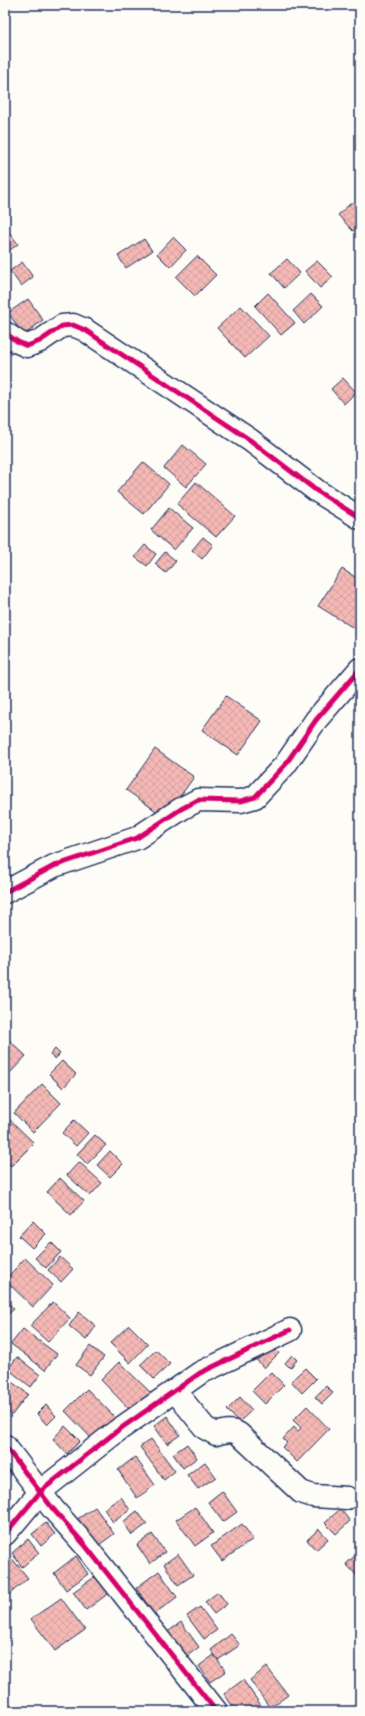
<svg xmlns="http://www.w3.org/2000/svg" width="365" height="1716" font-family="'Indie Flower',sans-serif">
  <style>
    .building { fill: url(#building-cross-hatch); stroke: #1b2f5e }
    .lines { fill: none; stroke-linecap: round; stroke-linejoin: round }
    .street-casing { stroke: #1b2f5e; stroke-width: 25 }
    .street { stroke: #fdfcf7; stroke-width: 22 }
    .cycleway-casing { stroke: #fdfcf7; stroke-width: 8 }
    .cycleway { stroke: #d6006c; stroke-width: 5 }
  </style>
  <defs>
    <pattern id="building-cross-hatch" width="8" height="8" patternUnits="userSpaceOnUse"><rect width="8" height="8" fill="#f5b9b5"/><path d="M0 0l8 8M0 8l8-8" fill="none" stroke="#d19f9e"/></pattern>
  </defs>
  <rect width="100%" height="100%" fill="#fdfcf7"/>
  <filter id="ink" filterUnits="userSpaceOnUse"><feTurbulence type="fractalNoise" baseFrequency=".025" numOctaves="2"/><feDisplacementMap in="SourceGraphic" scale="8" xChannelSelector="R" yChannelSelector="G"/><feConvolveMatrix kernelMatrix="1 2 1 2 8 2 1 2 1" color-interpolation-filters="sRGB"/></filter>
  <g filter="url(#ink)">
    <path class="building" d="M352 202 360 211V225L353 231 338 215Z
      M9 232 18 244 6 253 5 235Z
      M173 237 186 250 170 267 157 254Z
      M144 239 152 251 126 268 118 256Z
      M197 256 216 275 195 296 176 277Z
      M287 259 300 273 284 288 271 273Z
      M317 261 333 277 320 288 305 271Z
      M22 262 33 277 21 286 10 271Z
      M268 293 295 323 281 335 255 306Z
      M311 294 323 306 304 324 293 311Z
      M28 299 43 320 24 335 8 313Z
      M241 306 269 336 245 358 217 328Z
      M343 378 356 392 344 404 331 389Z
      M183 445 206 464 186 487 164 468Z
      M143 462 169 484 144 514 117 492Z
      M196 482 235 516 216 537 177 504Z
      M169 508 193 528 174 550 151 530Z
      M203 537 213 545 202 559 192 550Z
      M145 545 156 554 147 566 135 557Z
      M165 552 176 561 166 573 155 564Z
      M342 569 360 580V632L318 606Z
      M226 696 262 721 238 755 202 730Z
      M155 749 194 777 165 817 126 790Z
      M5 1036 26 1056 10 1073 5 1069Z
      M55 1049 60 1054 55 1059 50 1055Z
      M62 1061 76 1074 63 1088 49 1074Z
      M42 1084 61 1103 33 1132 14 1113Z
      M5 1115 34 1143 11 1166 5 1160Z
      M74 1120 88 1133 76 1146 62 1133Z
      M95 1135 106 1145 87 1164 77 1154Z
      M110 1151 123 1164 110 1177 97 1165Z
      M79 1162 102 1183 90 1196 67 1175Z
      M60 1178 84 1201 71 1215 47 1192Z
      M33 1221 46 1234 32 1248 19 1236Z
      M51 1242 61 1252 46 1268 35 1258Z
      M60 1257 73 1269 61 1282 48 1270Z
      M25 1258 53 1285 33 1307 5 1280Z
      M5 1300 14 1309 5 1317Z
      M53 1302 70 1318 48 1342 30 1326Z
      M79 1312 96 1326 86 1340 69 1326Z
      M129 1325 148 1344 130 1363 110 1343Z
      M23 1329 57 1354 45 1370 11 1344Z
      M268 1342 279 1353 264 1368 253 1356Z
      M90 1346 104 1357 90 1375 76 1365Z
      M156 1350 170 1364 154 1379 140 1365Z
      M292 1355 297 1360 290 1368 285 1363Z
      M17 1357 40 1375 31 1387 8 1369Z
      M119 1362 152 1394 133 1413 101 1380Z
      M305 1368 316 1379 302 1393 291 1381Z
      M271 1372 284 1385 265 1404 252 1391Z
      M5 1377 28 1394 12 1415 5 1409Z
      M326 1386 333 1393 322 1404 315 1397Z
      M87 1389 116 1418 94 1441 65 1411Z
      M240 1397 252 1410 239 1422 227 1410Z
      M46 1405 56 1416 47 1425 37 1414Z
      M307 1406 329 1429 297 1462 282 1447 287 1443 283 1439 294 1427 298 1431 301 1428 293 1420Z
      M167 1416 180 1435 167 1444 154 1426Z
      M65 1426 80 1441 67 1454 53 1439Z
      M151 1439 175 1471 164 1480 140 1447Z
      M187 1444 197 1458 183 1468 173 1454Z
      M135 1457 155 1485 137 1498 118 1470Z
      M205 1462 216 1477 198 1489 187 1475Z
      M222 1491 237 1512 223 1522 208 1502Z
      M121 1497 130 1510 113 1522 104 1509Z
      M95 1507 114 1534 96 1547 76 1520Z
      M195 1507 213 1533 195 1546 176 1520Z
      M340 1509 350 1521 336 1534 325 1523Z
      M137 1511 147 1524 132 1535 123 1522Z
      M46 1523 55 1534 41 1546 32 1534Z
      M242 1524 253 1539 222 1561 211 1546Z
      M319 1529 328 1539 316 1550 307 1540Z
      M152 1534 165 1552 150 1564 137 1545Z
      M28 1539 39 1553 22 1567 12 1553Z
      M360 1551V1579L346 1564Z
      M178 1554 193 1575 178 1585 164 1564Z
      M9 1555 28 1578 5 1598V1558Z
      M76 1556 88 1574 66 1590 54 1573Z
      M159 1571 177 1597 154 1614 136 1588Z
      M96 1576 109 1593 86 1610 73 1592Z
      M218 1592 227 1604 214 1614 205 1602Z
      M61 1598 85 1630 55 1651 31 1619Z
      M200 1607 217 1630 204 1639 187 1616Z
      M181 1622 199 1647 179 1662 161 1637Z
      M231 1634 240 1645 218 1660 211 1650Z
      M214 1655 226 1671 210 1682 199 1666Z
      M267 1667 288 1695 270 1708 250 1680Z
      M243 1680 265 1711H236L224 1694Z"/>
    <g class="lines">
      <g class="street-casing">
        <path id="street" d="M5 333 18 342 27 346 40 341 62 326 73 325 85 330 250 440 317 491 360 518
          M5 892 54 866 137 838 181 809 198 800 241 801 255 797 285 765 316 720 360 669
          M175 1391 205 1428 216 1434C223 1432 232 1429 239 1434L301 1492 313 1496 347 1498
          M5 1446 53 1509 84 1544 216 1711
          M5 1534 41 1491 117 1431 200 1373 290 1330"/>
      </g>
      <use href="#street" class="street"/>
      <g class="cycleway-casing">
        <path id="cycleway" d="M5 333 18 342 27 346 40 341 62 326 73 325 85 330 250 440 317 491 360 518
          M5 892 54 866 137 838 181 809 198 800 241 801 255 797 285 765 316 720 360 669
          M5 1446 53 1509 84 1544 216 1711
          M5 1534 41 1491 117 1431 200 1373 290 1330"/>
      </g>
      <use href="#cycleway" class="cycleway"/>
    </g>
  </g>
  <rect width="365" height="1716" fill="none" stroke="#fdfcf7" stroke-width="20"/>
  <rect x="10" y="10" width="345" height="1696" fill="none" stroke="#1b2f5e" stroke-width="1.5" filter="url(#ink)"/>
</svg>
